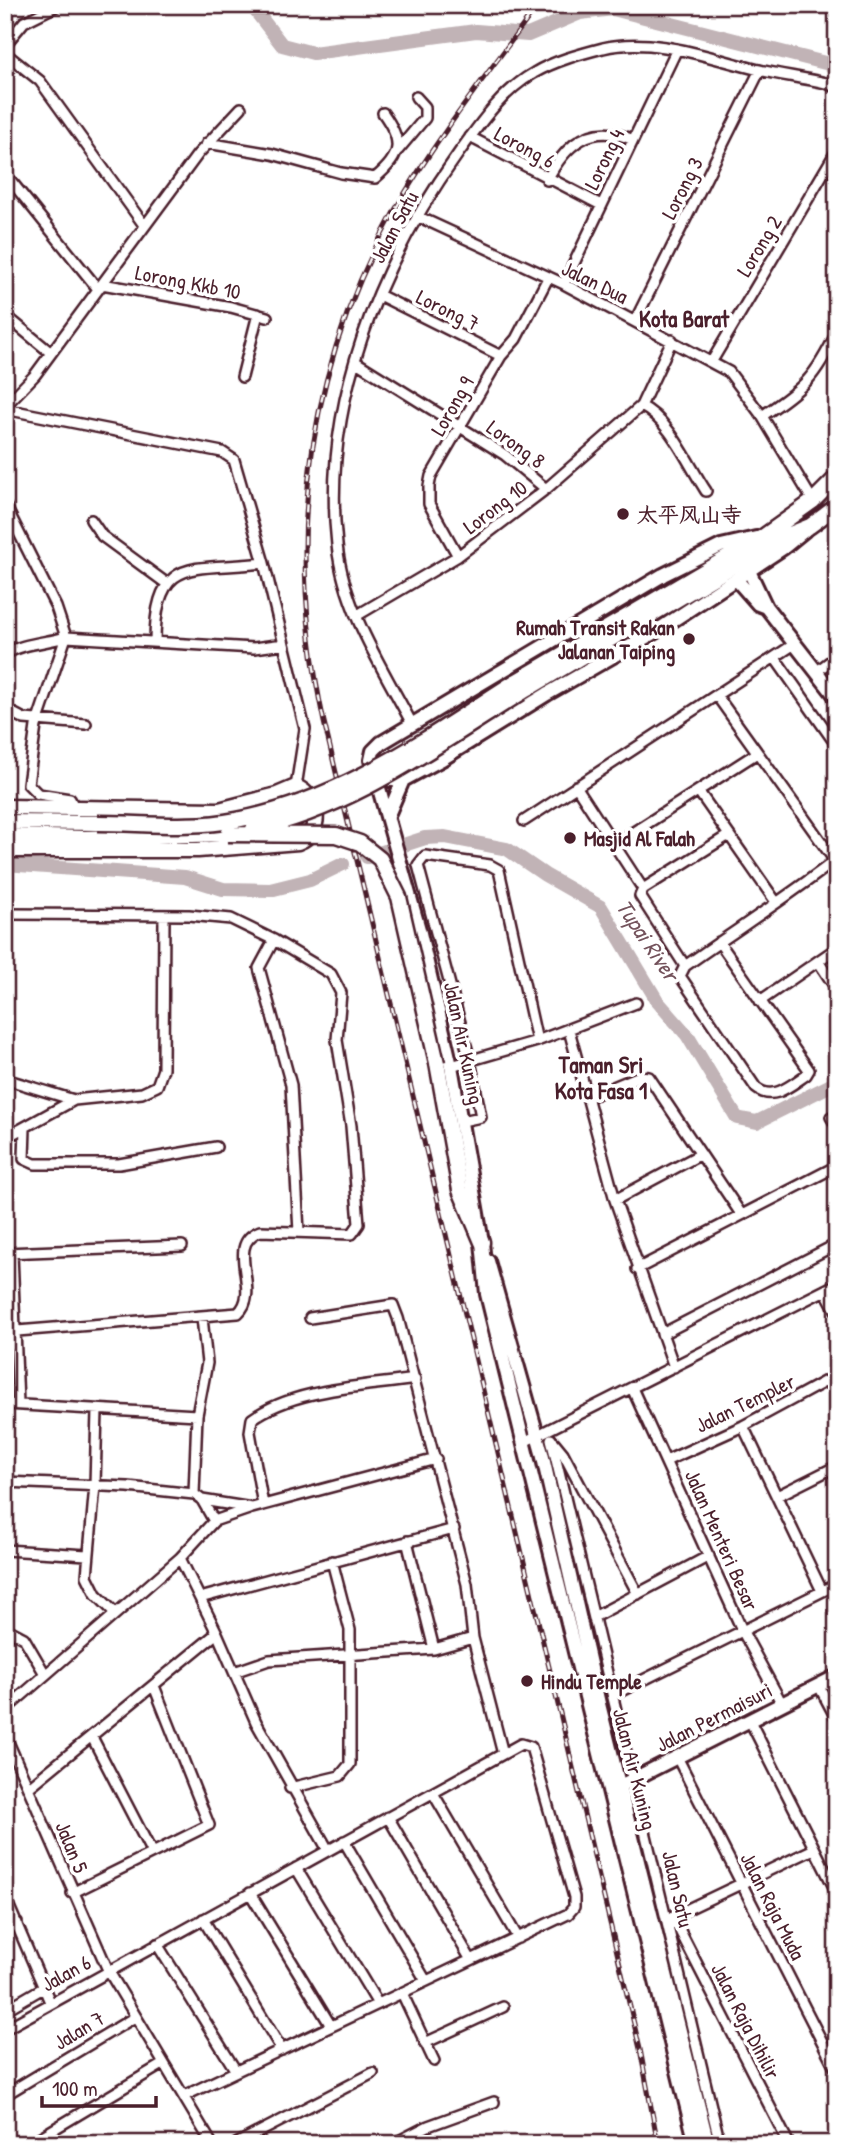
<svg xmlns="http://www.w3.org/2000/svg" width="842" height="2149" font-family="'Patrick Hand','LXGW WenKai TC',sans-serif">
  <style>
    .lines { fill: none; stroke-linecap: round; stroke-linejoin: round }
    .river { stroke: #c1b3b6; stroke-width: 14 }
    .street-casing { stroke: #4a1f2b; stroke-width: 14 }
    .secondary-casing { stroke: #4a1f2b; stroke-width: 18 }
    .primary-casing { stroke: #4a1f2b; stroke-width: 19 }
    .street { stroke: #fff; stroke-width: 9 }
    .secondary { stroke: #fff; stroke-width: 12 }
    .primary { stroke: #fff; stroke-width: 14 }
    .rail-casing { stroke: #4a1f2b; stroke-width: 5 }
    .rail { stroke: #fff; stroke-width: 2.5; stroke-dasharray: 8; stroke-linecap: butt }
    .primary-bridge-casing { stroke: #4a1f2b; stroke-width: 19; stroke-linecap: butt }
    .primary-bridge { stroke: #fff; stroke-width: 14 }
    .poi-dot { fill: #4a1f2b; stroke: #fff; stroke-width: 2.5 }
    .labels { text-anchor: middle; dominant-baseline: central; stroke-width: 7; stroke-linejoin: round; paint-order: stroke }
    .street-label { font-size: 21px; fill: #4a1f2b; stroke: #fff }
    .poi-label { font-size: 21px; font-weight: bold; fill: #4a1f2b; stroke: #fff; text-anchor: start }
    .neighbourhood-label { font-size: 23px; font-weight: bold; fill: #4a1f2b; stroke: #fff }
    .water-label { font-size: 23px; font-style: italic; fill: #74535c; stroke: #fff }
  </style>
  <rect width="100%" height="100%" fill="#fff"/>
  <filter id="ink" filterUnits="userSpaceOnUse"><feTurbulence type="fractalNoise" baseFrequency=".0143" numOctaves="2"/><feDisplacementMap in="SourceGraphic" scale="14" xChannelSelector="R" yChannelSelector="G"/><feConvolveMatrix kernelMatrix="1 2 1 2 8 2 1 2 1" color-interpolation-filters="sRGB"/></filter>
  <g filter="url(#ink)">
    <g class="lines">
      <path class="river" d="M251 5 282 45 313 53 476 31 528 35 580 13 613 9 837 66
        M5 15 13 5
        M367 857 425 838 445 837 507 849 545 875 601 907 658 1002 687 1035 737 1118 757 1122 837 1082
        M5 864 185 877 223 889 270 890 310 880 343 864"/>
      <g class="street-casing">
        <path id="street" d="M5 45 24 22 58 5
          M5 53 40 81 144 225
          M470 137 601 205
          M207 143 272 154 341 173 375 178C403 155 403 141 383 113
          M398 150 425 118V107L416 97
          M7 176 98 289
          M547 180C565 145 591 121 633 140
          M417 216 564 284 729 372 762 416 813 501
          M102 284 231 307 267 317
          M564 284 677 49
          M379 295 501 356
          M5 315 51 353
          M635 321 760 70
          M712 361 837 150
          M356 362 505 455 546 489
          M242 377 258 314
          M5 406 35 375 198 154 241 108
          M641 406C670 420 688 464 706 491
          M5 409 222 452 234 460 264 563 305 729 296 787
          M762 416C804 388 815 378 837 332
          M5 505 56 607 66 637 36 726 28 784 38 794 70 799 75 809
          M91 520 102 536 166 583
          M458 556 429 504V486L431 476 501 356 516 339 548 278
          M356 616 458 556 546 489 641 406 672 340
          M155 642C155 551 197 572 264 563
          M5 654C23 643 45 643 66 637L254 648 284 644
          M775 658 837 746
          M816 672 837 656
          M717 696 835 861
          M5 709 24 719 86 724
          M412 724C382 667 344 610 337 545 321 406 379 264 458 154 479 125 502 91 534 73 554 61 580 54 603 48 655 36 709 58 759 70 781 75 804 78 826 83L837 88
          M576 786 643 889 640 896 685 966
          M699 792 776 902
          M524 821 793 645
          M615 844 757 753
          M643 889 729 835
          M5 914 189 915 231 919 274 940 331 974 341 993 337 1040 351 1126 359 1224 352 1234 260 1231C223 1245 263 1291 238 1313L5 1332
          M274 940 259 968 291 1085 299 1232
          M719 942 809 1070 806 1075C791 1085 773 1102 756 1088L680 976 685 966C736 930 788 897 837 859
          M818 961 837 990
          M760 1001 837 948
          M569 1030 615 1200 674 1367
          M451 1066 537 1041 636 1003
          M5 1079 74 1100
          M589 1097 640 1076 649 1077 741 1214
          M831 1117 837 1127
          M462 1121 481 1117 470 1060 418 865 425 856 490 865 499 870 537 1041
          M25 1128 24 1159 35 1164H119L216 1147
          M5 1138 74 1100 142 1093 157 1086 163 1069 164 915
          M615 1200 701 1154
          M5 1253 182 1246
          M12 1253 18 1404
          M637 1269 837 1166
          M825 1290 837 1312
          M310 1318 393 1305 398 1318 467 1584 473 1638 503 1754
          M662 1334 837 1244
          M632 1388 743 1632 782 1704
          M5 1404 197 1415
          M97 1410 95 1485 87 1576 96 1594 115 1613
          M743 1426 822 1591
          M551 1439 720 2144
          M524 1442 837 1284
          M554 1442 563 1453 638 1594
          M668 1460 743 1426 837 1375
          M5 1482 128 1487 194 1494 202 1500 214 1521 180 1558 5 1710
          M194 1494 197 1415 207 1363 202 1318
          M777 1496 837 1466
          M202 1500 252 1508 436 1459
          M263 1505 250 1432 252 1419C295 1388 363 1387 415 1379
          M214 1521 249 1509
          M407 1541 434 1649
          M5 1550 87 1555
          M180 1558 217 1633 256 1722 328 1850
          M200 1598 454 1529
          M594 1617 709 1556
          M5 1628 24 1638 45 1674
          M234 1672 269 1660 434 1649 473 1638
          M819 1686 837 1720
          M613 1695 837 1584
          M750 1721 837 1893
          M5 1735 108 1970 212 2144
          M92 1737 151 1851
          M677 1757 837 2071
          M28 1788 217 1633
          M290 1788 340 1776 350 1764V1630L332 1561
          M433 1793 518 1938
          M388 1817 471 1960
          M344 1841 426 1981
          M296 1868 378 2004
          M72 1893 209 1825 154 1686
          M250 1893 331 2026
          M5 1897 50 2002
          M203 1919 282 2050
          M667 1919 677 1925 789 2144
          M667 1919 814 1849
          M5 1931 17 1923
          M157 1944 236 2071
          M402 1993 434 2061
          M5 2010 43 1988
          M5 2029 521 1744 531 1747 574 1897V1907L568 1914 184 2096
          M425 2043 503 2007
          M5 2095 135 2017
          M29 2144 163 2064
          M236 2144 373 2073
          M393 2144 428 2126 494 2102"/>
      </g>
      <g class="secondary-casing">
        <path id="secondary" d="M749 571 766 607 837 698
          M736 579 758 604 766 607
          M378 775 388 780H403L442 759 547 694 655 632 783 548 805 530
          M388 815 403 780
          M488 1261 542 1453 600 1708 708 2144
          M612 1790 837 1676
          M696 2144 487 1294 482 1242 451 1066 420 933 371 760 373 751 381 743 663 575 721 546 756 538"/>
      </g>
      <g class="primary-casing">
        <path id="primary" d="M515 682 764 536 813 501 837 477
          M521 693 778 539 810 526 837 506
          M5 807 219 810 277 795 296 787C320 797 324 832 298 842L198 850H5
          M5 822 98 823
          M5 836 85 838 228 834
          M437 1063 460 1190 482 1242"/>
      </g>
      <use href="#street" class="street"/>
      <use href="#secondary" class="secondary"/>
      <use href="#primary" class="primary"/>
      <g class="rail-casing">
        <path id="rail" d="M538 5C489 72 436 138 395 210 305 371 285 543 324 722L640 2049 658 2144"/>
      </g>
      <use href="#rail" class="rail"/>
      <g class="primary-bridge-casing">
        <path id="primary-bridge" d="M98 823C143 823 192 829 236 820 341 801 427 738 515 682
          M253 829C352 809 436 745 521 693
          M228 834 336 835 360 843 380 859 399 897 437 1063"/>
      </g>
      <use href="#primary-bridge" class="primary-bridge"/>
    </g>
  </g>
  <g class="poi-dot">
    <circle cx="623" cy="514" r="7"/>
    <circle cx="689" cy="639" r="7"/>
    <circle cx="570" cy="838" r="7"/>
    <circle cx="527" cy="1681" r="7"/>
  </g>
  <g class="labels">
    <g class="street-label">
      <text transform="translate(525 147) rotate(28)">Lorong 6</text>
      <text transform="translate(604 159) rotate(-64)">Lorong 4</text>
      <text transform="translate(682 188) rotate(-63)">Lorong 3</text>
      <text transform="translate(394 227) rotate(-62)">Jalan Satu</text>
      <text transform="translate(759 246) rotate(-59)">Lorong 2</text>
      <text transform="translate(188 282) rotate(11)">Lorong Kkb 10</text>
      <text transform="translate(595 282) rotate(26)">Jalan Dua</text>
      <text transform="translate(448 310) rotate(26)">Lorong 7</text>
      <text transform="translate(452 406) rotate(-60)">Lorong 9</text>
      <text transform="translate(516 444) rotate(36)">Lorong 8</text>
      <text transform="translate(495 507) rotate(-37)">Lorong 10</text>
      <text transform="translate(464 1043) rotate(78)">Jalan Air Kuning</text>
      <text transform="translate(745 1403) rotate(-26)">Jalan Templer</text>
      <text transform="translate(722 1540) rotate(66)">Jalan Menteri Besar</text>
      <text transform="translate(714 1717) rotate(-27)">Jalan Permaisuri</text>
      <text transform="translate(635 1769) rotate(76)">Jalan Air Kuning</text>
      <text transform="translate(72 1847) rotate(68)">Jalan 5</text>
      <text transform="translate(678 1889) rotate(77)">Jalan Satu</text>
      <text transform="translate(773 1906) rotate(63)">Jalan Raja Muda</text>
      <text transform="translate(66 1973) rotate(-29)">Jalan 6</text>
      <text transform="translate(746 2021) rotate(63)">Jalan Raja Dihilir</text>
      <text transform="translate(79 2030) rotate(-31)">Jalan 7</text>
    </g>
    <g class="poi-label">
      <text x="637" y="514">太平风山寺</text>
      <text x="675" y="627" text-anchor="end">Rumah Transit Rakan<tspan x="675" dy="24">Jalanan Taiping</tspan></text>
      <text x="584" y="838">Masjid Al Falah</text>
      <text x="541" y="1681">Hindu Temple</text>
    </g>
    <g class="neighbourhood-label">
      <text x="684" y="318">Kota Barat</text>
      <text x="601" y="1064">Taman Sri<tspan x="601" dy="26">Kota Fasa 1</tspan></text>
    </g>
    <g class="water-label">
      <text transform="translate(648 940) rotate(56)">Tupai River</text>
    </g>
  </g>
  <rect width="842" height="2149" fill="none" stroke="#fff" stroke-width="28"/>
  <rect x="14" y="14" width="814" height="2121" fill="none" stroke="#4a1f2b" stroke-width="2.5" filter="url(#ink)"/>
  <path d="M42 2096v10h114v-10" fill="none" stroke="#4a1f2b" stroke-width="3.5"/>
  <text x="52" y="2096" font-size="21" fill="#4a1f2b" stroke="#ffffff" stroke-width="5" paint-order="stroke">100 m</text>
</svg>
